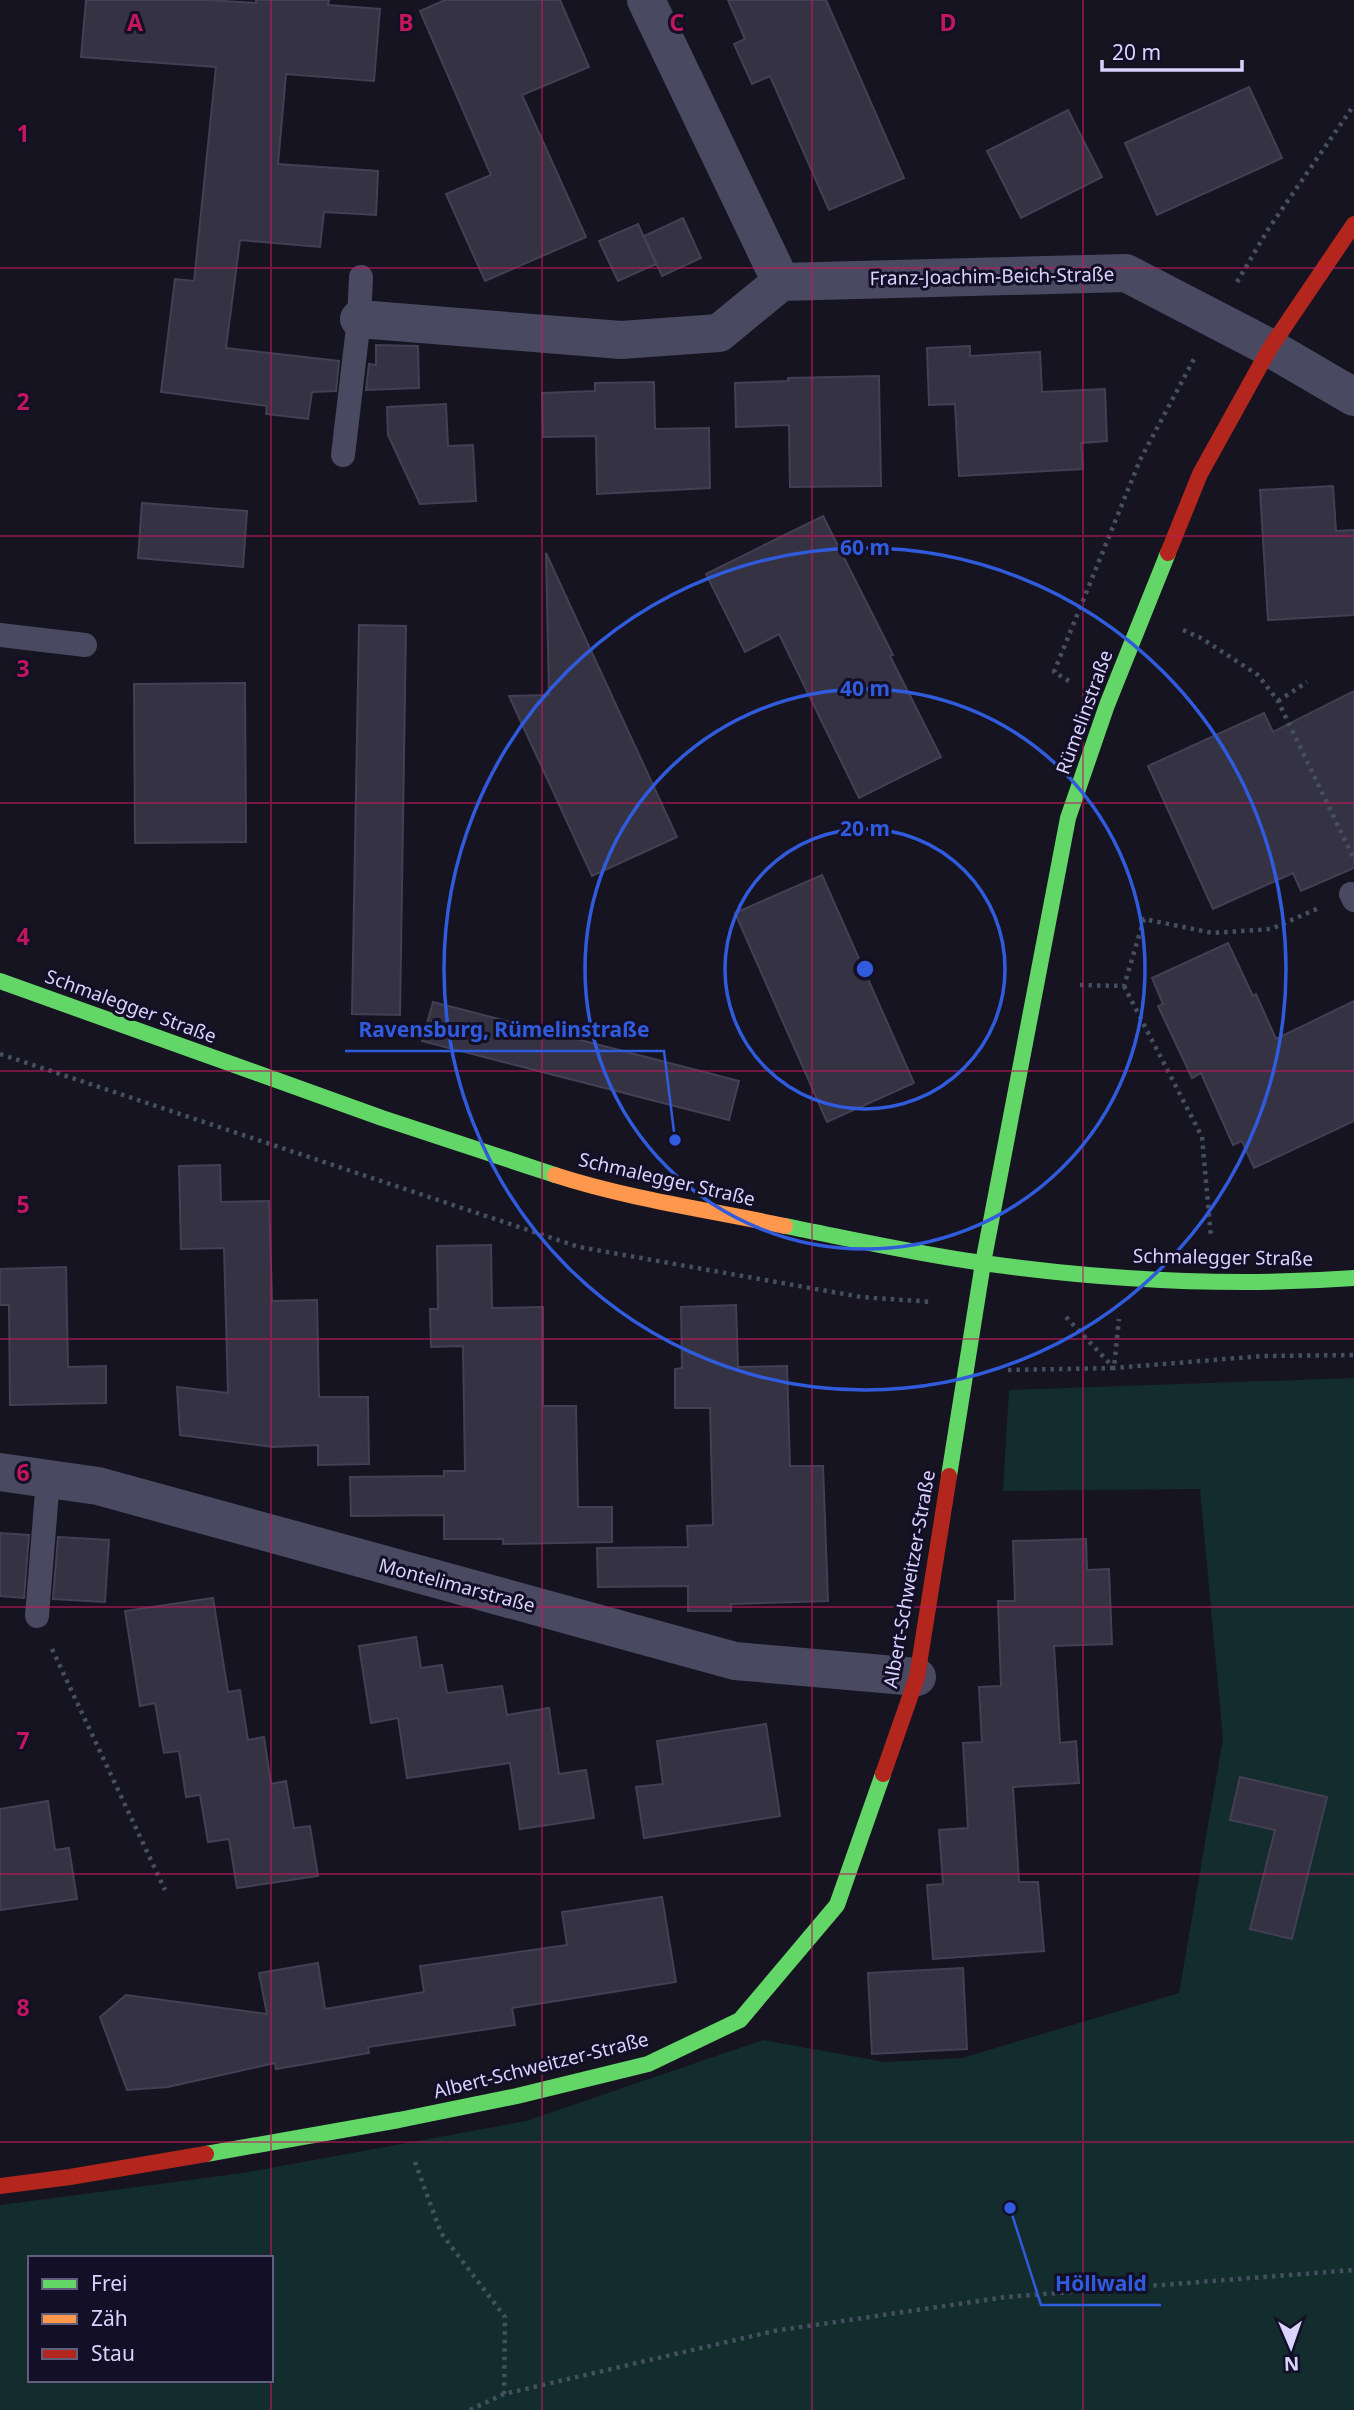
<svg xmlns="http://www.w3.org/2000/svg" width="1354" height="2410" font-family="'Noto Sans',sans-serif">
  <style>
    .green { fill: #132c2d; fill-rule: evenodd }
    .building { fill: #343243; stroke: #433f54; stroke-width: 2 }
    .lines { fill: none; stroke-linecap: round; stroke-linejoin: round }
    .path { stroke: #44505f; stroke-width: 4.5; stroke-dasharray: 3.5 5; stroke-linecap: butt }
    .lane { stroke: #4a4962; stroke-width: 24 }
    .street { stroke: #4a4962; stroke-width: 38 }
    .fast { stroke: #63d668; stroke-width: 16 }
    .slow { stroke: #ff974d; stroke-width: 16 }
    .jam { stroke: #b3261e; stroke-width: 16 }
    .grid { fill: none; stroke: #c2185b; stroke-width: 2; stroke-opacity: 0.55 }
    .ring { fill: none; stroke: #305bdc; stroke-width: 3.5 }
    .labels { text-anchor: middle; dominant-baseline: central; stroke-width: 6; stroke-linejoin: round; paint-order: stroke }
    .street-label { font-size: 19px; fill: #d9d4ff; stroke: #130f26 }
    .grid-label { font-size: 23px; text-anchor: middle; font-weight: bold; fill: #c2185b; stroke: #130f26; stroke-width: 6; stroke-linejoin: round; paint-order: stroke }
    .centre { fill: #305bdc; stroke: #130f26; stroke-width: 3.5 }
    .ring-label { font-size: 21px; text-anchor: middle; font-weight: bold; fill: #305bdc; stroke: #130f26; stroke-width: 6; stroke-linejoin: round; paint-order: stroke }
    .leader { fill: none; stroke: #305bdc; stroke-width: 2.5 }
    .callout-dot { fill: #305bdc; stroke: #130f26; stroke-width: 2.5 }
    .callout-label { font-size: 21px; text-anchor: middle; font-weight: bold; fill: #305bdc; stroke: #130f26; stroke-width: 6; stroke-linejoin: round; paint-order: stroke }
  </style>
  <rect width="100%" height="100%" fill="#161421"/>
  <path class="green" d="M1354 1378V2410H0V2205L243 2173 526 2121 763 2040 885 2062 962 2058 1179 1993 1223 1739 1200 1489 1003 1491 1009 1390ZM30 2258H271V2380H30Z"/>
  <path class="building" d="M86 0H208L256 3V0H329L328 5 380 9 374 81 286 74 278 164 378 171 376 215 324 212 320 247 240 240 226 348 339 361 336 391 312 392 308 419 266 414 267 406 161 392 175 279 194 281 216 67 81 57Z
    M445 0H560L589 67 522 95 586 237 485 281 446 194 491 175 420 11Z
    M728 0H826L904 178 829 210 770 76 752 84 734 44 745 39Z
    M1249 87 1282 158 1157 215 1125 143Z
    M1068 110 1102 177 1021 218 987 151Z
    M683 218 701 258 662 276 644 236Z
    M638 224 656 264 618 281 599 241Z
    M376 345 418 346 419 388 366 390 369 364 376 365Z
    M970 346V356L1040 352 1042 392 1105 389 1107 441 1081 443 1083 469 959 476 955 404 929 405 927 348Z
    M879 376 881 486 790 487 789 425 736 427 735 383 788 381V378Z
    M654 382 655 429 709 428 710 488 597 494 596 436 543 437 542 393 595 391V383Z
    M446 404 448 446 473 445 476 501 420 504 388 435 387 407Z
    M1333 486 1336 531 1354 530V615L1268 620 1260 490Z
    M142 503 247 511 243 567 138 558Z
    M823 516 893 655 890 656 941 757 859 798 779 634 745 652 706 574Z
    M546 553 677 837 592 876 509 696 549 695Z
    M359 625 406 626 400 1015 352 1014Z
    M245 683 246 842 135 843 134 684Z
    M1354 691V868L1301 891 1293 873 1213 909 1148 766 1264 713 1273 732Z
    M822 875 914 1083 827 1122 735 913Z
    M1228 943 1253 996 1256 994 1276 1039 1354 1001V1121L1254 1168 1242 1141 1233 1145 1201 1073 1192 1078 1158 1006 1163 1004 1152 978Z
    M433 1002 739 1081 729 1120 422 1041Z
    M220 1165 221 1202 269 1201 272 1301 317 1300 319 1397H368L369 1464 318 1465V1445L273 1447 180 1435 177 1387 228 1393 224 1248 181 1249 179 1166Z
    M491 1245 492 1308 543 1307V1406H576L578 1507H612V1542L503 1544V1539H444V1515L351 1516 350 1477 444 1476V1471H465L463 1346 431 1347 430 1309H438L437 1246Z
    M66 1267 68 1367 106 1366V1403L10 1405 9 1305H0V1269Z
    M736 1305 738 1367 787 1366 790 1466H823L828 1601 731 1604V1611H688V1586L598 1587 597 1548 688 1547 687 1526 713 1525 710 1408H675V1369L682 1368 681 1307Z
    M0 1533 29 1535 24 1598 0 1596Z
    M58 1537 109 1540 105 1602 53 1599Z
    M1086 1539 1087 1570 1109 1569 1112 1644 1054 1646 1060 1743 1076 1741 1079 1783 1013 1787 1019 1882H1038L1044 1951 933 1959 927 1885 943 1884 939 1830 968 1828 963 1743 982 1742 979 1687 1001 1686 998 1601H1015L1013 1541Z
    M213 1598 228 1692 240 1690 248 1740 264 1737 271 1784 286 1781 294 1828 310 1826 318 1876 237 1888 229 1839 208 1842 200 1795 186 1797 179 1751 164 1753 155 1703 140 1706 125 1611Z
    M416 1637 421 1668 442 1665 447 1693 502 1686 507 1715 549 1708 559 1774 586 1770 594 1818 520 1829 510 1763 407 1778 398 1718 371 1723 359 1646Z
    M766 1724 780 1816 644 1838 636 1787 663 1784 657 1741Z
    M1240 1777 1327 1797 1292 1939 1250 1929 1275 1830 1230 1820Z
    M48 1801 55 1850 69 1848 77 1899 0 1910V1809Z
    M662 1897 676 1982 512 2008 515 2025 368 2047 369 2053 276 2069 275 2063 168 2087 127 2090 100 2017 126 1995 267 2014 259 1973 318 1963 325 2009 424 1992 420 1966 567 1945 562 1912Z
    M963 1968 967 2049 872 2054 868 1973Z"/>
  <g class="lines">
    <path class="path" d="M1237 282 1269 228 1354 105
      M1183 630 1201 638 1258 675 1278 701 1354 859
      M1069 681 1054 672 1140 460 1195 357
      M1278 701 1307 682
      M1080 985 1124 986 1144 919 1213 933 1271 929 1319 908
      M1124 986 1202 1137 1211 1237
      M0 1054 579 1247 861 1297 933 1302
      M1066 1317 1114 1368 1263 1356 1354 1355
      M1008 1370 1114 1368 1119 1319
      M52 1649 165 1890
      M415 2162 441 2233 505 2317 504 2394
      M470 2410 504 2394 774 2331 1006 2297 1354 2270"/>
    <path class="lane" d="M343 455 359 319 361 277
      M0 635 85 645
      M1351 894 1354 900
      M37 1616 48 1479"/>
    <path class="street" d="M646 0 781 282 1126 273 1270 348 1354 397
      M359 319 621 340 719 333 781 282
      M0 1472 98 1486 735 1661 917 1677"/>
    <path class="fast" d="M0 981 382 1118 555 1175
      M785 1226C851 1239 917 1254 983 1263 1105 1280 1231 1287 1354 1278
      M949 1476 983 1263 1068 818 1107 705 1168 553
      M206 2154 399 2120 517 2096 648 2064 740 2020 837 1905 883 1774"/>
    <path class="slow" d="M555 1175C629 1199 709 1210 785 1226"/>
    <path class="jam" d="M1168 553 1200 474 1270 348 1354 224
      M883 1774 917 1677 949 1476
      M0 2186 70 2177 206 2154"/>
  </g>
  <path class="grid" d="M271 0V2258M542 0V2410M812 0V2410M1083 0V2410M0 268H1354M0 536H1354M0 803H1354M0 1071H1354M0 1339H1354M0 1607H1354M0 1874H1354M0 2142H1354M271 2380V2410"/>
  <g class="ring">
    <circle cx="865" cy="969" r="140"/>
    <circle cx="865" cy="969" r="280"/>
    <circle cx="865" cy="969" r="421"/>
  </g>
  <g class="labels">
    <g class="street-label">
      <text transform="translate(992 276) rotate(-1)">Franz-Joachim-Beich-Straße</text>
      <text transform="translate(1084 712) rotate(-70)">Rümelinstraße</text>
      <text transform="translate(131 1006) rotate(20)">Schmalegger Straße</text>
      <text transform="translate(667 1179) rotate(13)">Schmalegger Straße</text>
      <text transform="translate(1223 1257) rotate(1)">Schmalegger Straße</text>
      <text transform="translate(909 1579) rotate(-80)">Albert-Schweitzer-Straße</text>
      <text transform="translate(457 1585) rotate(15)">Montelimarstraße</text>
      <text transform="translate(541 2065) rotate(-14)">Albert-Schweitzer-Straße</text>
    </g>
  </g>
  <g class="grid-label">
    <text x="135" y="31">A</text>
    <text x="406" y="31">B</text>
    <text x="677" y="31">C</text>
    <text x="948" y="31">D</text>
    <text x="23" y="142">1</text>
    <text x="23" y="410">2</text>
    <text x="23" y="677">3</text>
    <text x="23" y="945">4</text>
    <text x="23" y="1213">5</text>
    <text x="23" y="1481">6</text>
    <text x="23" y="1749">7</text>
    <text x="23" y="2016">8</text>
  </g>
  <circle cx="865" cy="969" r="10" class="centre"/>
  <g class="ring-label">
    <text x="865" y="555">60 m</text>
    <text x="865" y="696">40 m</text>
    <text x="865" y="836">20 m</text>
  </g>
  <path class="leader" d="M675 1140L664 1051H345M1010 2208L1041 2305H1161"/>
  <g class="callout-dot">
    <circle cx="675" cy="1140" r="7"/>
    <circle cx="1010" cy="2208" r="7"/>
  </g>
  <g class="callout-label">
    <text x="504" y="1037">Ravensburg, Rümelinstraße</text>
    <text x="1101" y="2291">Höllwald</text>
  </g>
  <rect x="28" y="2256" width="245" height="126" fill="#130f26" stroke="#625e7d" stroke-width="2"/>
  <rect x="42" y="2279" width="35" height="10" fill="#63d668" stroke="#625e7d" stroke-width="2"/>
  <text x="91" y="2291" font-size="21" fill="#d9d4ff">Frei</text>
  <rect x="42" y="2314" width="35" height="10" fill="#ff974d" stroke="#625e7d" stroke-width="2"/>
  <text x="91" y="2326" font-size="21" fill="#d9d4ff">Zäh</text>
  <rect x="42" y="2349" width="35" height="10" fill="#b3261e" stroke="#625e7d" stroke-width="2"/>
  <text x="91" y="2361" font-size="21" fill="#d9d4ff">Stau</text>
  <g transform="translate(1291 2347) rotate(178)" stroke="#130f26" stroke-width="5" paint-order="stroke">
  <path d="M0-5L12 26L0 18L-12 26Z" fill="#d9d4ff"/>
  <text y="-10" font-size="19" font-weight="bold" text-anchor="middle" fill="#d9d4ff">N</text>
  </g>
  <path d="M1102 60v10h140v-10" fill="none" stroke="#d9d4ff" stroke-width="3.5"/>
  <text x="1112" y="60" font-size="21" fill="#d9d4ff" stroke="#130f26" stroke-width="5" paint-order="stroke">20 m</text>
</svg>
